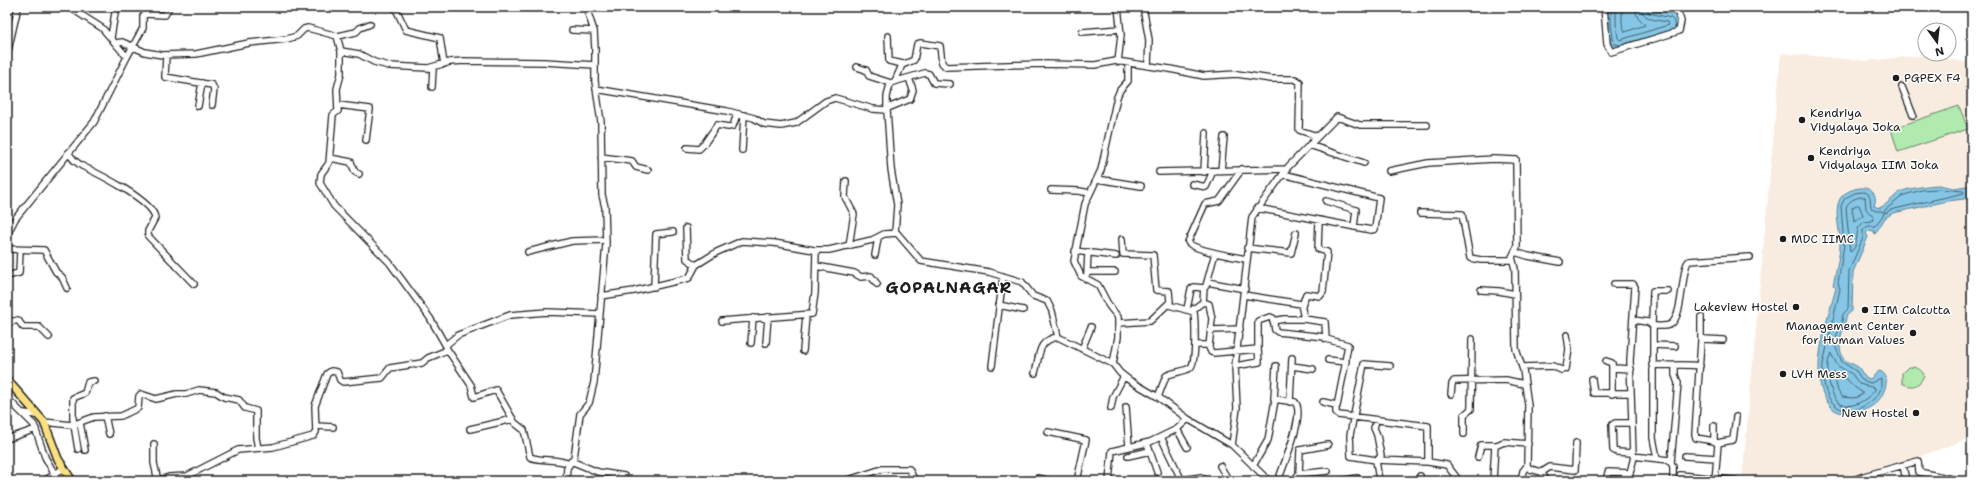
<svg xmlns="http://www.w3.org/2000/svg" width="1979" height="488" font-family="'Shantell Sans',sans-serif">
  <style>
    .built { fill: #f8ece0 }
    .green { fill: #b0eaaf; stroke: #668366 }
    .water { fill: #85c6e6; stroke: #5b8295 }
    .lines { fill: none; stroke-linecap: round; stroke-linejoin: round }
    .shore { stroke: #46606d; stroke-width: 1 }
    .minor-casing { stroke: #1c1c1c; stroke-width: 8 }
    .major-casing { stroke: #1c1c1c; stroke-width: 10 }
    .minor { stroke: #fff; stroke-width: 5.5 }
    .major { stroke: #fbe080; stroke-width: 7 }
    .poi-dot { fill: #1c1c1c; stroke: #fff; stroke-width: 1.5 }
    .labels { text-anchor: middle; dominant-baseline: central; stroke-width: 3; stroke-linejoin: round; paint-order: stroke }
    .poi-label { font-size: 12px; fill: #1c1c1c; stroke: #fff; text-anchor: start }
    .district-label { font-size: 16px; font-weight: bold; letter-spacing: 1px; fill: #1c1c1c; stroke: #fff }
  </style>
  <rect width="100%" height="100%" fill="#fff"/>
  <filter id="ink" filterUnits="userSpaceOnUse"><feTurbulence type="fractalNoise" baseFrequency=".025" numOctaves="2"/><feDisplacementMap in="SourceGraphic" scale="8" xChannelSelector="R" yChannelSelector="G"/><feConvolveMatrix kernelMatrix="1 2 1 2 8 2 1 2 1" color-interpolation-filters="sRGB"/></filter>
  <g filter="url(#ink)">
    <path class="built" d="M1781 53 1867 61 1924 55 1972 63V437L1856 481H1742Z"/>
    <path class="green" d="M1959 106 1968 129 1898 152 1891 129Z
      M1908 367C1915 367 1921 368 1924 375 1920 386 1912 389 1902 383V373Z"/>
    <path class="water" d="M1607 7H1648L1651 10 1673 14 1678 19 1681 31 1621 49 1610 48 1607 24Z
      M1938 185 1954 188 1972 185V198L1948 201 1893 213 1885 218 1875 234 1874 231 1869 230 1866 233 1868 237 1853 272 1852 311 1847 315C1844 329 1835 345 1844 359 1847 363 1854 364 1858 367 1861 370 1862 374 1865 377L1870 379 1879 371C1892 374 1885 393 1878 401 1869 410 1858 413 1845 413 1837 413 1832 409 1828 403 1807 374 1828 319 1836 288L1833 285C1836 272 1839 259 1840 246 1841 231 1833 212 1840 199 1845 189 1871 181 1875 197 1876 199 1875 203 1874 206L1879 208C1887 205 1893 197 1900 192 1905 189 1931 185 1938 185Z"/>
    <g class="lines">
      <path class="shore" d="M1611 7V24L1614 44 1621 45 1648 37
        M1616 7V24L1618 38 1620 40 1668 25 1667 22C1657 20 1642 20 1641 7
        M1622 7V23L1625 32 1645 25 1637 16 1635 7
        M1646 7 1649 13 1671 18 1674 21 1675 28
        M1938 189 1963 191 1964 193 1890 210 1886 213 1884 212 1885 210 1904 195 1922 190Z
        M1864 192C1874 194 1868 202 1872 209L1876 211H1882L1884 214 1875 226H1868L1863 230V238L1849 271 1848 309 1843 314 1841 328 1837 334 1836 348 1842 362 1856 371 1863 381 1871 383 1881 378V388C1876 404 1848 418 1835 405 1824 396 1822 377 1823 364L1840 289 1838 283 1844 245 1841 206 1845 198 1855 193Z
        M1865 197 1866 209 1874 218 1872 221 1864 222 1859 227C1855 235 1859 247 1850 252L1846 207C1849 200 1858 196 1865 197Z
        M1857 205H1859L1863 215 1855 221 1854 220 1852 208Z
        M1831 354 1838 366 1852 374 1859 384 1875 388V390C1868 399 1851 411 1839 403 1829 395 1824 364 1831 354Z
        M1834 372C1846 374 1851 387 1862 392V395L1854 398 1842 397 1838 391Z"/>
      <g class="minor-casing">
        <path id="minor" d="M395 7 406 30 440 38 444 64
          M1118 7 1121 35 1118 62
          M1143 7 1149 40 1148 66
          M1604 7 1607 44 1611 52 1679 31 1681 21 1676 7
          M572 30 594 31
          M1082 32 1120 29
          M338 36 356 32 360 28 370 24
          M888 36 889 61 903 64
          M111 37 116 7
          M116 43 122 42 145 52 162 55 196 54 249 43 287 39 297 36 304 29 308 28 337 36 341 51 359 54 374 62 389 66 428 68 450 62 464 61 544 62 595 65
          M341 50V74L337 89 338 111 333 115 329 163 321 174 320 183 334 206 389 262 430 318 446 346
          M7 55 18 7
          M166 55 165 77 212 85 214 89 212 105
          M127 57 143 28V16L146 14 165 15 169 7
          M857 67 866 70 869 76 891 83
          M895 81 902 65 914 60 917 44 920 43 940 46 942 63 946 67 1042 64 1095 65 1116 61 1170 69 1204 76 1237 74 1271 79H1295L1300 82 1299 130 1317 136
          M432 87 433 68
          M1902 87 1913 115
          M596 89 727 111 754 118 764 124 781 126 796 123 826 101 835 98 873 109 887 110 891 169 897 205 895 233
          M338 105 370 109 366 140
          M198 106 202 83
          M888 108 910 99 913 90 909 78
          M887 110V97L890 84 893 82 925 73 929 74 934 83 950 84
          M1309 145 1364 163
          M687 148 699 149 704 144 717 125 728 127 733 126 737 114
          M742 150 744 115
          M68 153 75 161 82 166C97 173 154 201 155 218L148 231V236L194 284
          M601 157 632 161 636 167 648 170
          M330 158 351 162 355 172 359 174
          M1242 169 1219 201 1205 204 1188 242C1192 250 1236 257 1246 259
          M1221 171 1224 137
          M1389 171 1428 163 1494 159 1516 160 1517 247 1512 257 1515 269 1516 349 1523 370 1528 405 1527 466 1530 469 1542 472 1546 481
          M1159 172 1286 169
          M1204 172 1206 133
          M1097 179 1141 186
          M846 181 845 197 854 214 849 246
          M1192 184 1206 187 1213 171
          M1051 190 1079 191 1090 193
          M1326 201 1356 210 1354 227
          M1257 208 1371 230 1375 229 1379 198 1283 174
          M1420 213 1462 214 1470 258 1481 260H1512
          M686 228 687 259 696 265
          M7 235 15 219 94 122 127 57 102 28 69 7
          M1247 248 1291 253 1296 233
          M7 249 44 250 56 272 62 277 67 288
          M1075 251 1116 256
          M528 252 572 241 606 240
          M1515 252 1528 256 1560 262
          M875 255 878 238
          M816 266 854 273 861 277 871 276 877 284
          M1087 272H1115
          M1087 274 1088 252
          M7 276 19 273 20 250
          M1207 282 1245 289
          M1614 284H1633L1635 287 1630 360 1633 456 1669 460 1673 466V481
          M654 287 656 234 673 232
          M1481 290 1499 291 1515 294
          M1244 295 1301 304 1304 319 1325 322 1326 339 1348 345 1345 362 1328 360
          M601 296 634 291 689 278 696 265 717 252 742 241 774 243 814 250H829L872 240 884 234 897 233 921 261 989 272 1022 282 1033 296 1047 301 1052 311 1058 337 1113 364 1120 373 1129 380 1158 397 1188 419 1232 445 1269 481
          M1203 302 1209 304 1212 319 1209 346
          M999 305 1023 310
          M1302 306 1306 294 1320 296 1323 292 1327 252 1318 249 1319 221
          M1187 309 1191 289 1194 287 1204 288 1206 286 1215 253
          M1192 310 1203 302 1204 288
          M1701 317V341
          M1633 320 1648 322 1653 326V438L1657 458
          M722 321 812 314 815 293 816 250
          M1273 321 1284 319H1304
          M7 323 18 320 23 327H39L49 337
          M1119 323 1150 321 1170 302 1169 291 1156 290 1153 255 1123 254 1122 239
          M1652 324 1653 291H1668
          M1653 326C1658 326 1667 327 1671 324 1684 315 1681 267 1689 261L1750 257
          M1212 330 1240 329
          M751 343 753 318
          M766 343 768 317
          M1195 345H1208L1211 352 1214 353 1258 349V321L1270 317 1273 318 1275 330 1278 332 1325 337
          M1653 345 1675 346
          M447 349 471 385 474 397 496 390 515 423 524 430 530 457C543 462 557 458 569 464
          M1082 349 1091 327
          M803 351 806 316
          M1606 361 1612 363V394
          M1113 364 1118 337V317L1109 306 1098 285 1081 276 1074 261 1085 204 1101 170 1117 97 1120 90 1128 81V63
          M1652 365C1669 366 1684 364 1700 366
          M992 366 1003 276
          M1235 366 1259 362 1258 349
          M1276 366 1274 399 1295 402C1306 414 1283 466 1278 481
          M1292 366 1313 369
          M1522 367 1553 366 1561 370 1566 369 1569 349 1567 335
          M1613 368 1631 369
          M1035 373C1040 355 1037 340 1058 337
          M1592 379 1594 393H1631
          M1451 394 1452 384 1454 381 1506 380 1524 384
          M1158 397 1166 376C1173 372 1183 372 1190 368 1197 364 1195 320 1194 312L1169 305
          M7 398 34 425 45 457 54 473
          M1290 402 1292 358
          M1323 402 1336 405V412L1338 415 1428 426V462L1447 465 1459 481
          M1337 406 1346 361
          M1126 407 1129 447
          M1111 408 1113 397 1124 376
          M24 413 37 415
          M105 416 109 434
          M1376 420 1374 428 1377 435 1381 456 1377 461
          M44 422 72 425 94 417 121 416 138 408 139 396 141 394 156 399 177 394H186L199 390 216 392 224 397 239 400 245 408 256 411V438L258 448
          M80 423 85 450
          M1632 423H1615L1612 425 1613 450 1617 452 1632 453
          M316 426 333 427
          M470 429 513 419
          M1177 429 1187 447
          M1048 432 1086 440 1077 481
          M1464 434V415L1471 409 1472 339
          M1161 437 1182 481
          M7 439 36 429
          M1714 441V426
          M1147 443 1157 472
          M1717 443 1733 440 1736 417
          M154 444V463L158 481
          M1232 445 1237 408 1235 366 1252 217 1288 167 1337 117 1360 125H1427
          M78 449 73 419V398L85 393 88 382 94 381
          M1128 456 1150 451
          M1685 456 1717 458
          M1478 457 1481 445H1497L1504 442 1528 444
          M1376 460 1428 462
          M571 461 598 472 624 476
          M1671 462 1678 383 1675 375V366
          M1903 465 1906 481
          M1220 466 1229 481
          M1253 466 1268 440 1275 400
          M1542 472 1550 467 1575 470 1576 443
          M1299 474 1300 450 1328 445
          M1680 475 1740 481
          M1420 476V481
          M1864 476 1918 461 1919 472 1961 481
          M1038 478 1050 481
          M1182 480 1201 477 1206 481
          M44 481 64 468
          M157 481 169 477 187 476 238 450 273 447 313 436 316 432 315 406 327 374 331 371 337 372 340 380 343 382 382 378 390 368 422 363 428 358 445 351 447 344 458 335 510 315 547 312 600 314
          M566 481 567 468 574 458 580 414 589 403 594 382 606 244 605 207 602 195 601 122 595 81V49L594 31 586 7
          M845 481 882 469H909L915 481
          M1109 481 1112 451 1150 442 1177 429 1188 419
          M1293 481 1299 474 1328 471
          M1342 481 1357 478
          M1379 481 1376 460 1351 456 1350 435 1364 364 1390 366
          M1493 481 1495 445
          M1521 481 1523 471 1527 466
          M1606 481 1608 472 1630 473 1634 457
          M1715 481 1718 444 1714 441 1696 438 1695 434 1701 341 1704 339 1723 340
          M1851 481 1864 476 1867 481"/>
      </g>
      <g class="major-casing">
        <path id="major" d="M7 380 44 422 58 459 72 481"/>
      </g>
      <use href="#minor" class="minor"/>
      <use href="#major" class="major"/>
    </g>
  </g>
  <g class="poi-dot">
    <circle cx="1896" cy="78" r="4"/>
    <circle cx="1802" cy="120" r="4"/>
    <circle cx="1811" cy="158" r="4"/>
    <circle cx="1783" cy="239" r="4"/>
    <circle cx="1796" cy="307" r="4"/>
    <circle cx="1865" cy="310" r="4"/>
    <circle cx="1913" cy="333" r="4"/>
    <circle cx="1783" cy="374" r="4"/>
    <circle cx="1916" cy="413" r="4"/>
  </g>
  <g class="labels">
    <g class="poi-label">
      <text x="1904" y="78">PGPEX F4</text>
      <text x="1810" y="113">Kendriya<tspan x="1810" dy="14">Vidyalaya Joka</tspan></text>
      <text x="1819" y="151">Kendriya<tspan x="1819" dy="14">Vidyalaya IIM Joka</tspan></text>
      <text x="1791" y="239">MDC IIMC</text>
      <text x="1788" y="307" text-anchor="end">Lakeview Hostel</text>
      <text x="1873" y="310">IIM Calcutta</text>
      <text x="1905" y="326" text-anchor="end">Management Center<tspan x="1905" dy="14">for Human Values</tspan></text>
      <text x="1791" y="374">LVH Mess</text>
      <text x="1908" y="413" text-anchor="end">New Hostel</text>
    </g>
    <g class="district-label">
      <text x="949" y="287">GOPALNAGAR</text>
    </g>
  </g>
  <rect width="1979" height="488" fill="none" stroke="#fff" stroke-width="24"/>
  <rect x="12" y="12" width="1955" height="464" fill="none" stroke="#1c1c1c" stroke-width="1.5" filter="url(#ink)"/>
  <g transform="translate(1937 42) rotate(165)"><circle r="19" fill="#ffffff" stroke="#a4a4a4"/>
  <path d="M0-3L7 15L0 10L-7 15Z" fill="#1c1c1c"/>
  <text y="-6" font-size="11" font-weight="bold" text-anchor="middle" fill="#1c1c1c">N</text>
  </g>
</svg>
